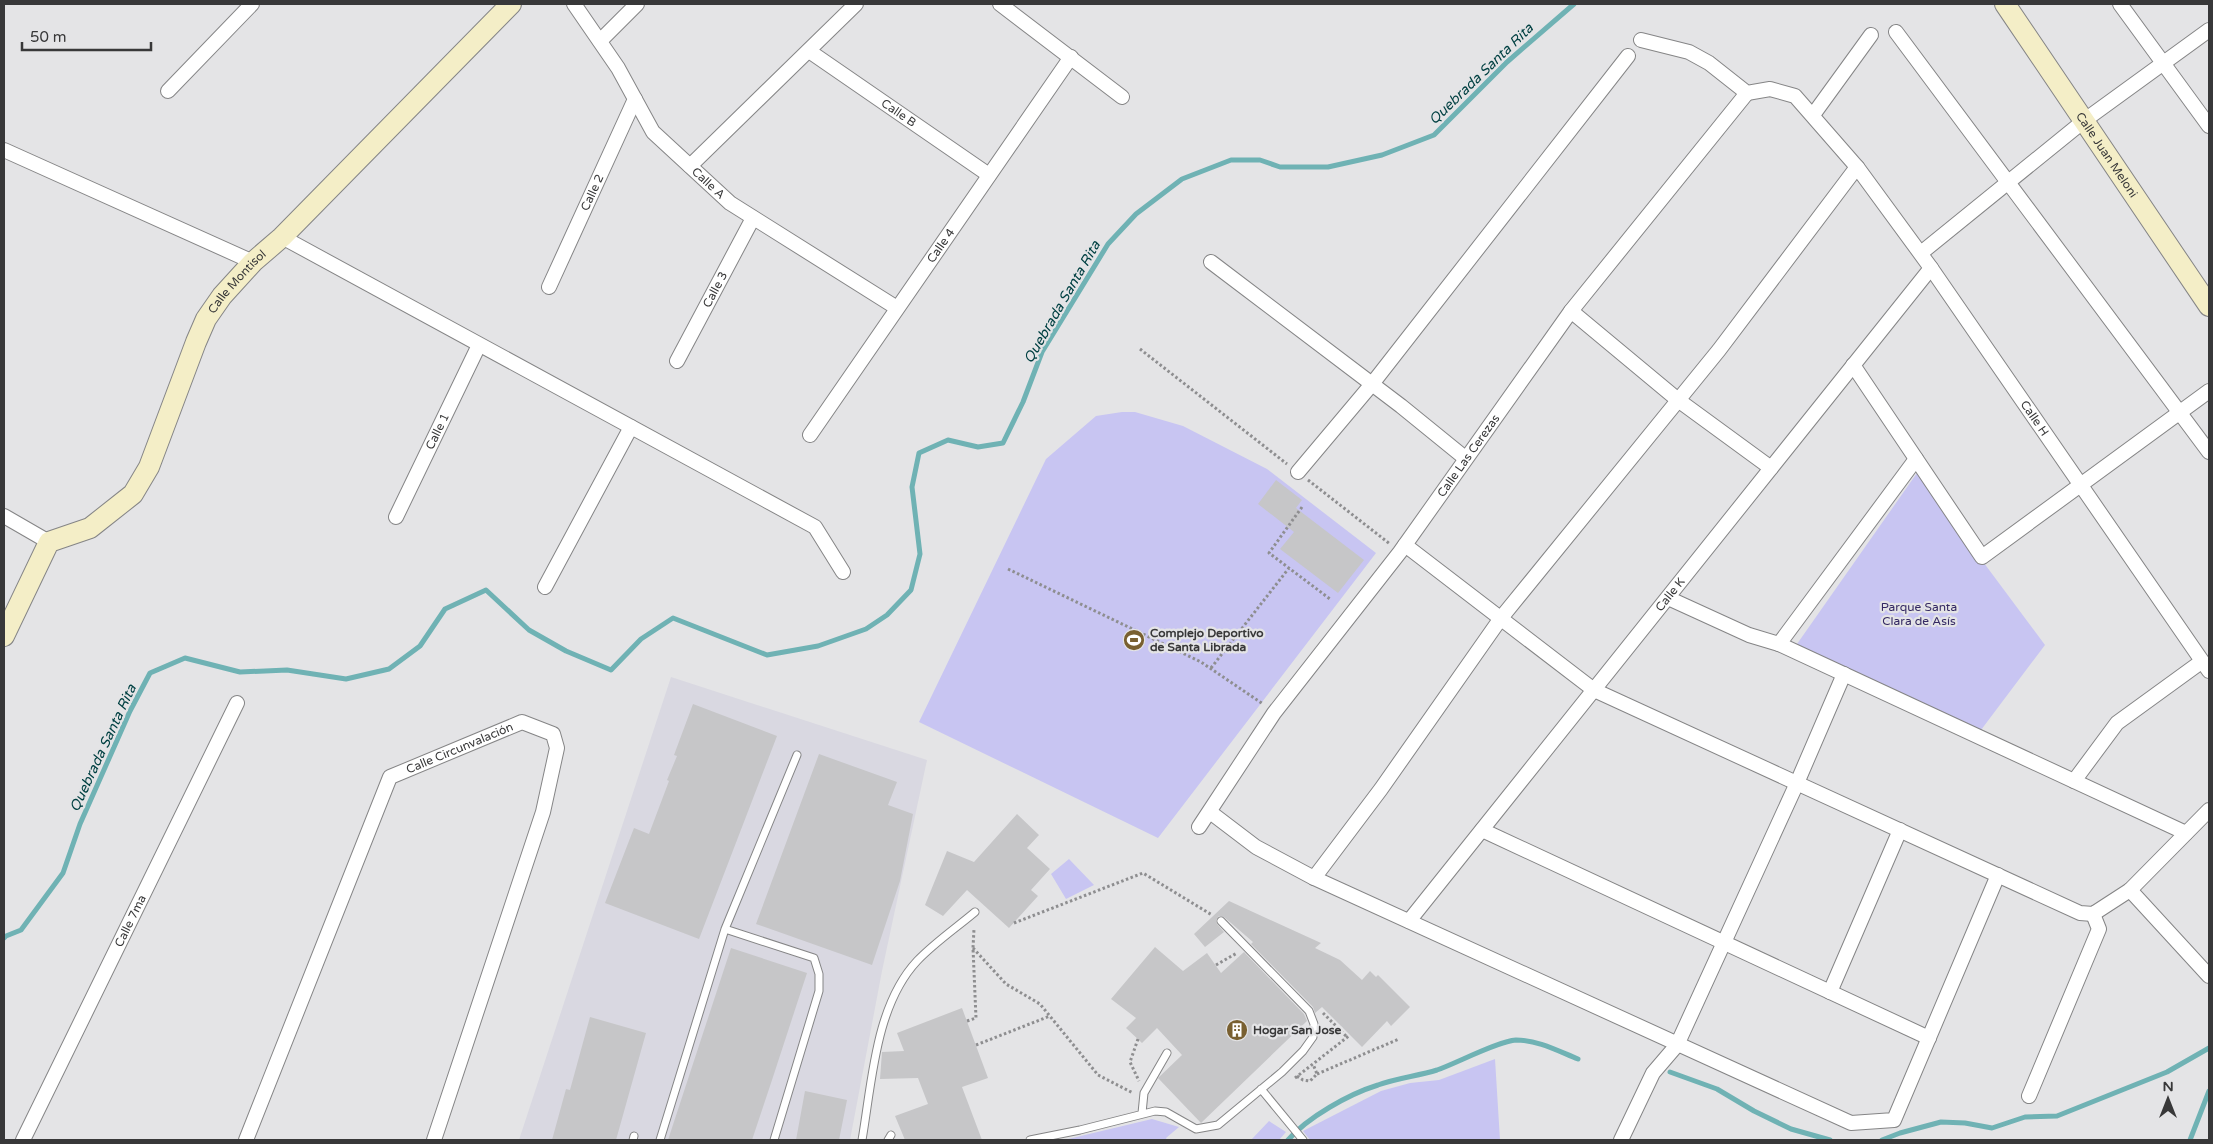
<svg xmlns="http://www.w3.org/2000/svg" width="2213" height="1144" font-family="'Varela Round',sans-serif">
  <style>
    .built { fill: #d9d8e1 }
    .green { fill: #c8c5f2 }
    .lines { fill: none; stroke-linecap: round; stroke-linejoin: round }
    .stream { stroke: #6fb2b4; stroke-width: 5 }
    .building { fill: #c6c6c8 }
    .lane-casing { stroke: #858586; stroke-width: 9 }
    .street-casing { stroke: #858586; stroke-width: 16 }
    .secondary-casing { stroke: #858586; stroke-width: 22 }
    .path { stroke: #8e8e90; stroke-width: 3; stroke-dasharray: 2.5 2.5; stroke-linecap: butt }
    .lane { stroke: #fff; stroke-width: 7 }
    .street { stroke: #fff; stroke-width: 14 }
    .secondary { stroke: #f4eec7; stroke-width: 20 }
    .labels { text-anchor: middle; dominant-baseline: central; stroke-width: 4.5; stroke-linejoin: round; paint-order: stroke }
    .street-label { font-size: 12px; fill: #383839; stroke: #e4e4e6 }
    .park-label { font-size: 12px; fill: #342963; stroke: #e4e4e6 }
    .poi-label { font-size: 12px; font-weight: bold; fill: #383839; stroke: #e4e4e6; text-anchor: start }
    .water-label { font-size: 14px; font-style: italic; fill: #004042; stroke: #e4e4e6 }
  </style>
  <rect width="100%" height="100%" fill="#e4e4e6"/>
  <path class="built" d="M671 677 927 760 882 971 850 1140H519Z"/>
  <path class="green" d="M1122 412H1135L1183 426 1267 469 1376 553 1158 838 919 722 1046 459 1096 416Z
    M1917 473 2045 645 1978 734 1797 644Z
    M1069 859 1094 885 1066 899 1051 874Z
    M1495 1059 1500 1140H1310L1303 1131 1381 1091 1410 1083 1439 1080Z
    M1152 1119 1179 1127 1166 1138 1167 1140H1064Z
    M1269 1121 1286 1132 1279 1140H1251Z"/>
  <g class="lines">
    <path class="stream" d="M4 938 6 936 21 930 63 873 80 824 130 711 150 673 185 658 240 672 287 670 346 679 389 669 420 646 445 609 486 590 529 630 566 651 611 670 641 639 673 618 767 655 818 646 866 629 887 615 911 590 920 554 912 487 919 453 948 440 978 447 1003 443 1023 402 1042 352 1108 244 1136 214 1182 179 1231 160H1260L1280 167H1328L1382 155 1434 135 1507 62 1574 4
      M1670 1072 1717 1089 1754 1111 1791 1129 1830 1140
      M1288 1140C1308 1117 1349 1094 1378 1085 1397 1078 1418 1076 1437 1070 1457 1063 1498 1041 1516 1040 1538 1040 1558 1051 1578 1059
      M1882 1140 1900 1133 1941 1122 1965 1123 1992 1128 2025 1117 2057 1116 2167 1072 2209 1048
      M2190 1140 2209 1091"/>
  </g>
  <path class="building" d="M1276 480 1302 500 1296 508 1364 560 1338 593 1280 549 1294 532 1258 504Z
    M693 704 777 736 699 939 605 903 634 828 649 834 669 781 667 780 677 756 674 755Z
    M819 754 897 782 888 805 913 814 900 881 872 965 756 924Z
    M1017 814 1039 835 1027 848 1050 869 1031 890 1038 896 1009 928 967 890 943 916 925 905 947 851 974 862Z
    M1229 901 1321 943 1315 948 1340 960 1362 980 1370 971 1376 977 1378 975 1410 1007 1391 1026 1387 1021 1362 1047 1322 1007 1315 1013 1313 1007 1251 944 1253 942 1224 917 1219 916 1216 920 1217 924 1224 932 1205 947 1194 934Z
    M1155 947 1183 971 1207 953 1221 973 1244 952 1304 1014 1307 1021 1201 1123 1158 1078 1182 1055 1157 1028 1142 1043 1126 1028 1136 1018 1111 999Z
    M731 948 807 973 772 1080 752 1140H668Z
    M962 1008 988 1078 962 1087 982 1140H905L895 1116 928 1104 918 1078 880 1079 882 1052 904 1051 897 1033Z
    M590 1017 646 1033 616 1140H552L566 1089 570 1090Z
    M805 1091 847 1100 839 1140H796Z"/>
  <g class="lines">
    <g class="lane-casing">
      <path id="lane" d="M725 929 814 958 819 974V991L774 1140
        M1261 1089 1303 1140
        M1142 1113 1144 1093 1167 1053
        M633 1140 634 1136
        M660 1140 725 929 797 755
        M862 1140C872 1083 875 1006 917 961 934 943 956 928 975 912
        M888 1140 891 1135
        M1030 1140 1080 1130 1155 1111 1166 1112 1196 1129 1218 1125 1282 1072 1303 1051 1313 1037 1314 1024 1309 1011 1221 921"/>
    </g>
    <g class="street-casing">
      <g id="street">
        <path id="s1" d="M574 4 618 68 653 132 730 203 897 308"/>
        <path d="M1000 4 1122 97"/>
        <path d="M2120 4 2209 126"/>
        <path d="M1896 32 2209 452"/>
        <path id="s2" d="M1641 40 1689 52 1709 63 1747 93 1770 89 1795 96 1857 167 1931 268 2209 671"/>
        <path d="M600 41 637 4"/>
        <path id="s3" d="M809 51 989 175"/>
        <path d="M168 91 252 4"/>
        <path d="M1813 115 1871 35"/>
        <path d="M4 150 253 262"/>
        <path d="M690 166 856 4"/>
        <path d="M282 237 815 527 843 572"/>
        <path d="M1921 253 2085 120 2209 30"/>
        <path d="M1211 262 1401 406 1465 458"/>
        <path id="s4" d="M549 287 635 99"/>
        <path d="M1571 311 1678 400 1771 468"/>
        <path id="s5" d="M677 361 753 218"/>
        <path d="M1853 365 1982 557 2209 391"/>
        <path id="s6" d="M810 435 1071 57"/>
        <path d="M1298 472 1372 384 1628 56"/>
        <path d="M4 516 49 542"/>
        <path id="s7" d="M396 517 479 345"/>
        <path d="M1405 545 1594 690 2080 913 2093 914 2130 890 2209 810"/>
        <path d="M545 587 631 427"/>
        <path d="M1668 598 1749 635 1779 644 2186 833"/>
        <path d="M1779 644 1916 459"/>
        <path d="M2074 781 2117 723 2201 662"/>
        <path d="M1210 812 1256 847 1314 878 1851 1123 1894 1120 1998 875"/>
        <path id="s8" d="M1199 827 1274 713 1400 552 1571 311 1747 93"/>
        <path d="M1482 830 1929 1038"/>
        <path d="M1314 878 1381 789 1501 618 1719 350 1857 167"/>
        <path d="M2130 890 2209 976"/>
        <path id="s9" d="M1409 921 1931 268"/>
        <path d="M1830 992 1900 830"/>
        <path d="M2029 1096 2099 929 2093 914"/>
        <path id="s10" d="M23 1140 237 703"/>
        <path id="s11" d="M246 1140 390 777 522 722 553 734 557 748 543 812 434 1140"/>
        <path d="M1621 1140 1653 1073 1677 1045 1797 783 1844 674"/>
      </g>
    </g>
    <g class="secondary-casing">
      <g id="secondary">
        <path id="s12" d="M2005 4 2209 306"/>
        <path id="s13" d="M4 636 49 542 90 528 133 494 149 467 196 342 206 319 222 296 253 262 282 237 511 4"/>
      </g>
    </g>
    <path class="path" d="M1140 349 1287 464
      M1308 480 1390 544
      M1302 507 1269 553 1330 599
      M1008 569 1201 662 1263 704
      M1211 668 1289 568
      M1014 923 1143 873 1212 915
      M973 948 1006 984 1040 1004 1098 1075 1133 1093
      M1216 965 1237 953
      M1323 1013 1347 1037
      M967 1021 976 1018 973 948 974 929
      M1138 1039 1130 1062 1139 1081
      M976 1045 1050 1016
      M1317 1074 1399 1039
      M1297 1076 1303 1080 1310 1081 1317 1074 1313 1064
      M1295 1078 1350 1035"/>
    <use href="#lane" class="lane"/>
    <use href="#street" class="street"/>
    <use href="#secondary" class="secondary"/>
  </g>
  <defs>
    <g id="stadium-disc" transform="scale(1.125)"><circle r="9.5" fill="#796031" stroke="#e4e4e6"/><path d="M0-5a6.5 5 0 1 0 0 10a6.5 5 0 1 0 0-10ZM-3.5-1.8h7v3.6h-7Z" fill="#fff"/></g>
    <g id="building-disc" transform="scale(1.125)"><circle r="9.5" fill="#796031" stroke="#e4e4e6"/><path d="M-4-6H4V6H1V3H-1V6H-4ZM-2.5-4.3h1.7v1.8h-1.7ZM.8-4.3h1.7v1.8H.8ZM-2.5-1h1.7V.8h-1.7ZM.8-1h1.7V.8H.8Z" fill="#fff"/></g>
  </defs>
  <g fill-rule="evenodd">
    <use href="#stadium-disc" x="1134" y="640"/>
    <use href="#building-disc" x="1237" y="1030"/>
  </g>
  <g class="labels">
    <g class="street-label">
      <text stroke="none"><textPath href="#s3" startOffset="109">Calle B</textPath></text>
      <text stroke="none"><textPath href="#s12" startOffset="182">Calle Juan Meloni</textPath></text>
      <text stroke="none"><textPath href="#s1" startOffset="226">Calle A</textPath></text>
      <text stroke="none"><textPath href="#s4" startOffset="104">Calle 2</textPath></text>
      <text stroke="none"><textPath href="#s6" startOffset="230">Calle 4</textPath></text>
      <text stroke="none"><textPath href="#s13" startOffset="441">Calle Montisol</textPath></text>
      <text stroke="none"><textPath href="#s5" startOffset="81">Calle 3</textPath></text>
      <text stroke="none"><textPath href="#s2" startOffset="572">Calle H</textPath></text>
      <text stroke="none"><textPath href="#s7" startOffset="95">Calle 1</textPath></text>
      <text stroke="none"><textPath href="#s8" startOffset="459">Calle Las Cerezas</textPath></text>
      <text stroke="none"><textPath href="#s9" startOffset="418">Calle K</textPath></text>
      <text stroke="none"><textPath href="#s11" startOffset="466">Calle Circunvalación</textPath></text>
      <text stroke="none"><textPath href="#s10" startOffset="244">Calle 7ma</textPath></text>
    </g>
    <g class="park-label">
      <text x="1919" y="607">Parque Santa<tspan x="1919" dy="14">Clara de Asís</tspan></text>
    </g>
    <g class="poi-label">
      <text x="1150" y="633">Complejo Deportivo<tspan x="1150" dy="14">de Santa Librada</tspan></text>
      <text x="1253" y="1030">Hogar San Jose</text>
    </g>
    <g class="water-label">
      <text transform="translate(1481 74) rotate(-44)">Quebrada Santa Rita</text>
      <text transform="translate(1062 302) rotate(-60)">Quebrada Santa Rita</text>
      <text transform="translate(103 748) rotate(-65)">Quebrada Santa Rita</text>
    </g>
  </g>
  <rect width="2213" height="1144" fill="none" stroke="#383839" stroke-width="10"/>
  <g transform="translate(2168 1099)" stroke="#e4e4e6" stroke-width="4" paint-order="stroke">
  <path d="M0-4L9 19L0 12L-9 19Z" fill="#383839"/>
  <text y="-8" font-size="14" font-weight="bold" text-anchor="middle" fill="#383839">N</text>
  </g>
  <path d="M22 42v8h129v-8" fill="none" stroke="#383839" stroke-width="2.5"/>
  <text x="30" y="42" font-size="15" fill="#383839" stroke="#e4e4e6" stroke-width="4" paint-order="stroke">50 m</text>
</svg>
